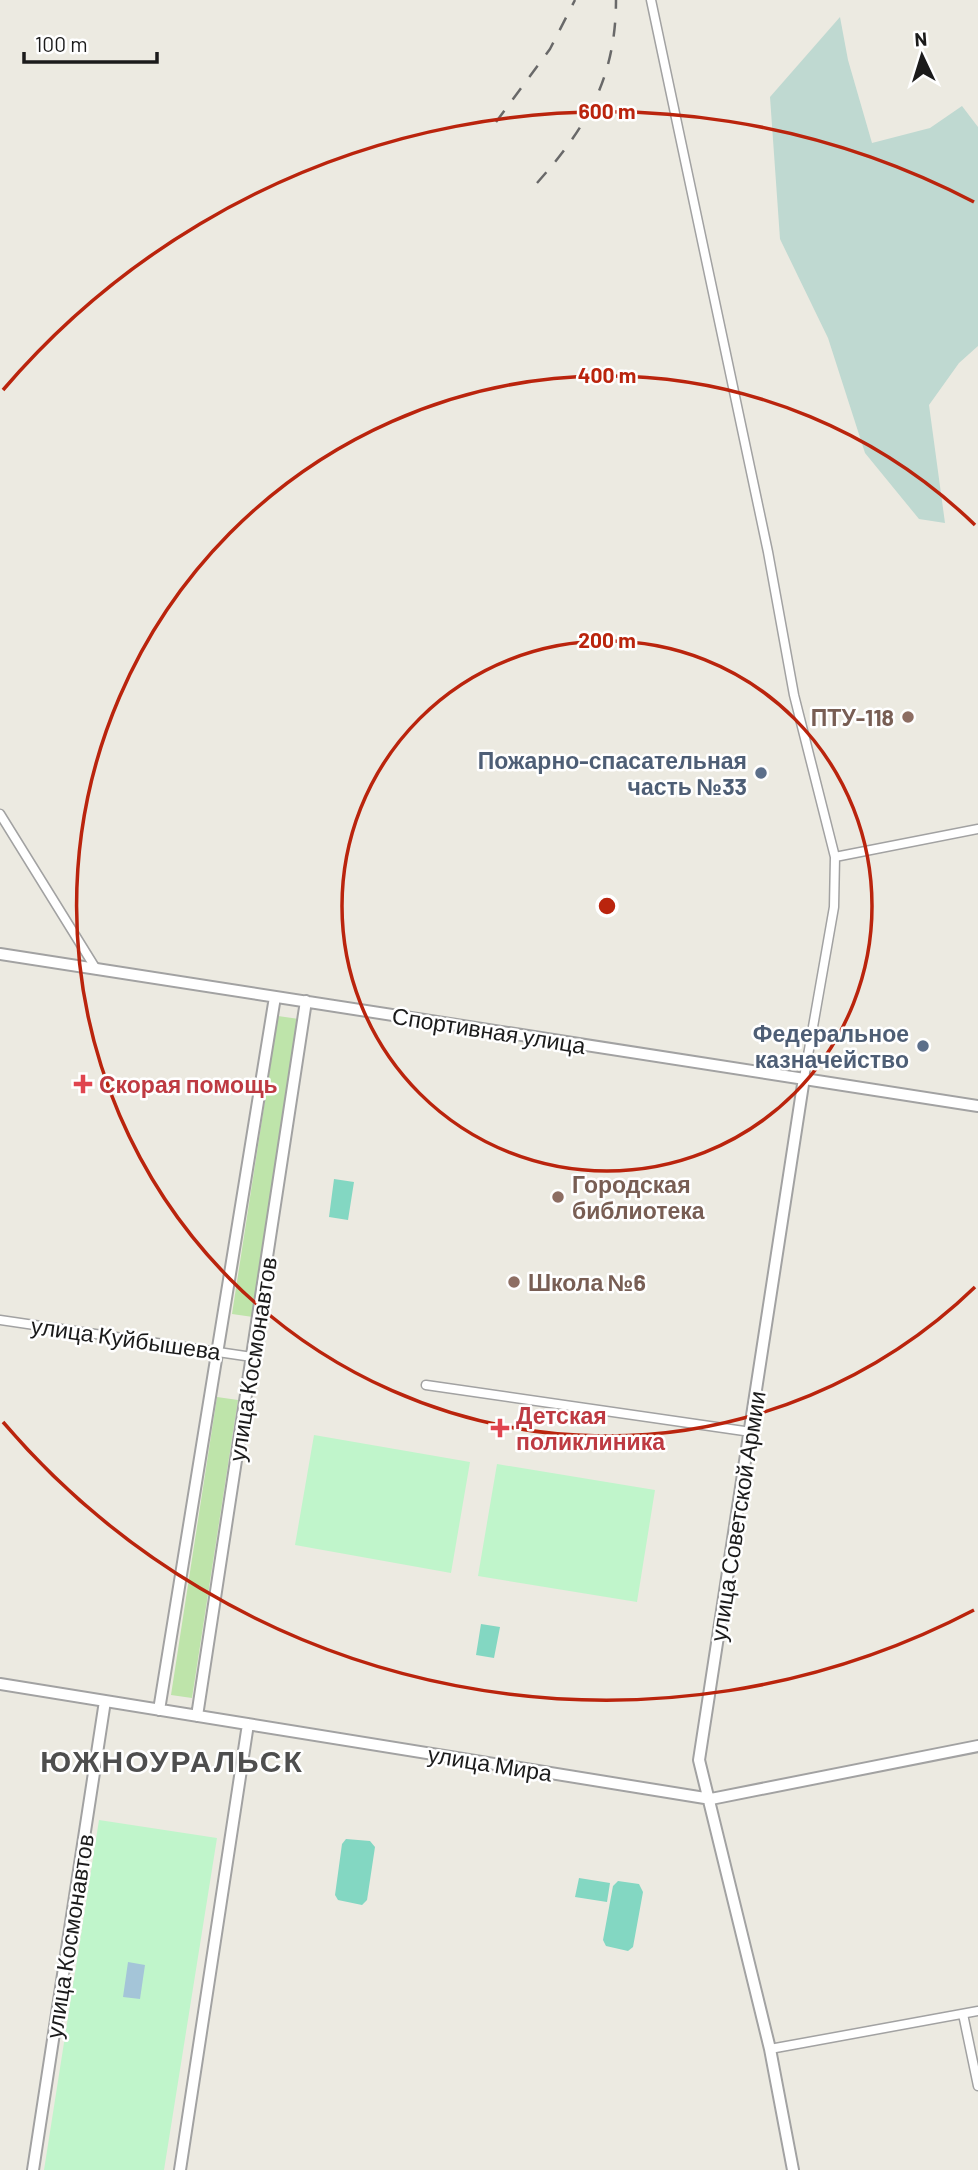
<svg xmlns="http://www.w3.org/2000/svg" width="978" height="2170" font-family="Barlow,sans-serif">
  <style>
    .grass { fill: #bee4aa }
    .wetland { fill: #bfd9d1 }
    .park { fill: #c0f5cb }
    .pitch { fill: #83d7c2 }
    .water { fill: #a4c5d8 }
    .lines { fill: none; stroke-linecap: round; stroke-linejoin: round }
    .minor-casing { stroke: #a2a2a2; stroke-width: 11 }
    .tertiary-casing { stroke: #a2a2a2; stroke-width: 14 }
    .minor { stroke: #fff; stroke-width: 8 }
    .tertiary { stroke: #fff; stroke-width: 10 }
    .rail { stroke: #696969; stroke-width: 2.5; stroke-dasharray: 14 14; stroke-linecap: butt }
    .ring { fill: none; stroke: #ba240d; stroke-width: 3.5 }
    .education-dot { fill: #8d6e63; stroke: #fff; stroke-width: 2.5 }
    .service-dot { fill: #5c6f8a; stroke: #fff; stroke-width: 2.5 }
    .health-dot { fill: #e0444e; stroke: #fff; stroke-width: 2.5 }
    .labels { text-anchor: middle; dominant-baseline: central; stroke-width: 5; stroke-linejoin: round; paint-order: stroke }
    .education-label { font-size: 23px; font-weight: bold; fill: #785e54; stroke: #fff; text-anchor: start }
    .service-label { font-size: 23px; font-weight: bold; fill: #4e5e75; stroke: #fff; text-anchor: end }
    .street-label { font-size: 23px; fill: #1b1b1b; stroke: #fff }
    .health-label { font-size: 23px; font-weight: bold; fill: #be3a42; stroke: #fff; text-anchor: start }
    .district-label { font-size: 30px; font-weight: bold; letter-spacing: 2px; fill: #4e4e4e; stroke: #fff }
    .centre { fill: #ba240d; stroke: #fff; stroke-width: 3.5 }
    .ring-label { font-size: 21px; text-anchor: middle; font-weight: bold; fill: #ba240d; stroke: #fff; stroke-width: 5; stroke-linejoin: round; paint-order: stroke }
  </style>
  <rect width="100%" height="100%" fill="#eceae1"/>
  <path class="grass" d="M278 1016 299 1019 253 1317 232 1314Z
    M217 1397 238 1400 192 1698 171 1695Z"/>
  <path class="wetland" d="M840 17 848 60 872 143 930 128 962 106 978 127V346L959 363 929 405 945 523 919 519 865 453 828 338 780 239 770 97Z"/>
  <path class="park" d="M314 1435 470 1462 451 1573 295 1545Z
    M497 1464 655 1490 637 1602 478 1576Z
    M99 1820 217 1838 164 2170H44Z"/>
  <path class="pitch" d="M334 1179 354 1182 348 1220 329 1217Z
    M481 1624 500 1627 494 1658 476 1655Z
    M346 1839 370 1841 375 1847 367 1900 362 1905 338 1900 335 1895 342 1844Z
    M579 1878 610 1883 607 1902 575 1897Z
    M618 1881 639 1884 643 1892 633 1947 628 1951 606 1946 603 1940 613 1886Z"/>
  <path class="water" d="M128 1962 145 1965 140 1999 123 1997Z"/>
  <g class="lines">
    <g class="minor-casing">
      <path id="minor" d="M651 0 768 552 794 695 835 857 834 907 804 1078
        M0 814 96 969
        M835 857 978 829
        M0 1320 252 1357
        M426 1385 751 1432
        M963 2014 978 2086
        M770 2049 978 2011"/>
    </g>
    <g class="tertiary-casing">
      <path id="tertiary" d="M0 954 978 1106
        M0 1684 711 1799 978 1746
        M159 1710 275 997
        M197 1716 306 1001
        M33 2170 105 1701
        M180 2170 248 1724
        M793 2170 770 2049 699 1760 804 1078"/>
    </g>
    <use href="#minor" class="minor"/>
    <use href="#tertiary" class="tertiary"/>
    <path class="rail" d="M496 122 550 49 575 0
      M537 183C587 127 616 77 616 0"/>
  </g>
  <g class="ring">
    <circle cx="607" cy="906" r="265"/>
    <path d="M975 1287A530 530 0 1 1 975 525"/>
    <path d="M974 1610A794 794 0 0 1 3 1422M3 390A794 794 0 0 1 974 202"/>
  </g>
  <g class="education-dot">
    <circle cx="908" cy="717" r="7"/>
    <circle cx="558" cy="1197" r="7"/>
    <circle cx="514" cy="1282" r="7"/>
  </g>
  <g class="service-dot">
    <circle cx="761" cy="773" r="7"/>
    <circle cx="923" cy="1046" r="7"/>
  </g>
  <g class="health-dot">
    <path d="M79.5 1073.5h7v7h7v7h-7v7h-7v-7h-7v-7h7z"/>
    <path d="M496.5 1417.5h7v7h7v7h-7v7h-7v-7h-7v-7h7z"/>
  </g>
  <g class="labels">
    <g class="education-label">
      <text x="894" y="717" text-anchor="end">ПТУ-118</text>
      <text x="572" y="1184">Городская<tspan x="572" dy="26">библиотека</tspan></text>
      <text x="528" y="1282">Школа №6</text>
    </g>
    <g class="service-label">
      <text x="747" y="760">Пожарно-спасательная<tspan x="747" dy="26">часть №33</tspan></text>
      <text x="909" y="1033">Федеральное<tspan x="909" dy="26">казначейство</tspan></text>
    </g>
    <g class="street-label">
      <text transform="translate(489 1030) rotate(9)">Спортивная улица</text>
      <text transform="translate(126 1338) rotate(8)">улица Куйбышева</text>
      <text transform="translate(252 1359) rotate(-81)">улица Космонавтов</text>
      <text transform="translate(737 1516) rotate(-81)">улица Советской Армии</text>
      <text transform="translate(490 1763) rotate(9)">улица Мира</text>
      <text transform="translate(69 1936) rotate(-81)">улица Космонавтов</text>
    </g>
    <g class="health-label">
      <text x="99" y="1084">Скорая помощь</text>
      <text x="516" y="1415">Детская<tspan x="516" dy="26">поликлиника</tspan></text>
    </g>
    <g class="district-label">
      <text x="172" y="1760">ЮЖНОУРАЛЬСК</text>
    </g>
  </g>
  <circle cx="607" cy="906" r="10" class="centre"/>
  <g class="ring-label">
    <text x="607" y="119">600 m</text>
    <text x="607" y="383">400 m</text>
    <text x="607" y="648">200 m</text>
  </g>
  <g transform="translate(922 56) rotate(356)" stroke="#ffffff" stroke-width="5" paint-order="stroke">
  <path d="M0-5L12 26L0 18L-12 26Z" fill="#1b1b1b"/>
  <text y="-10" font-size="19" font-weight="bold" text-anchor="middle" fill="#1b1b1b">N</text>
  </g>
  <path d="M24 52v10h133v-10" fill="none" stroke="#1b1b1b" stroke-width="3.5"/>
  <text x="35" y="52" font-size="21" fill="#1b1b1b" stroke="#ffffff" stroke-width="5" paint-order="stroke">100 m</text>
</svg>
